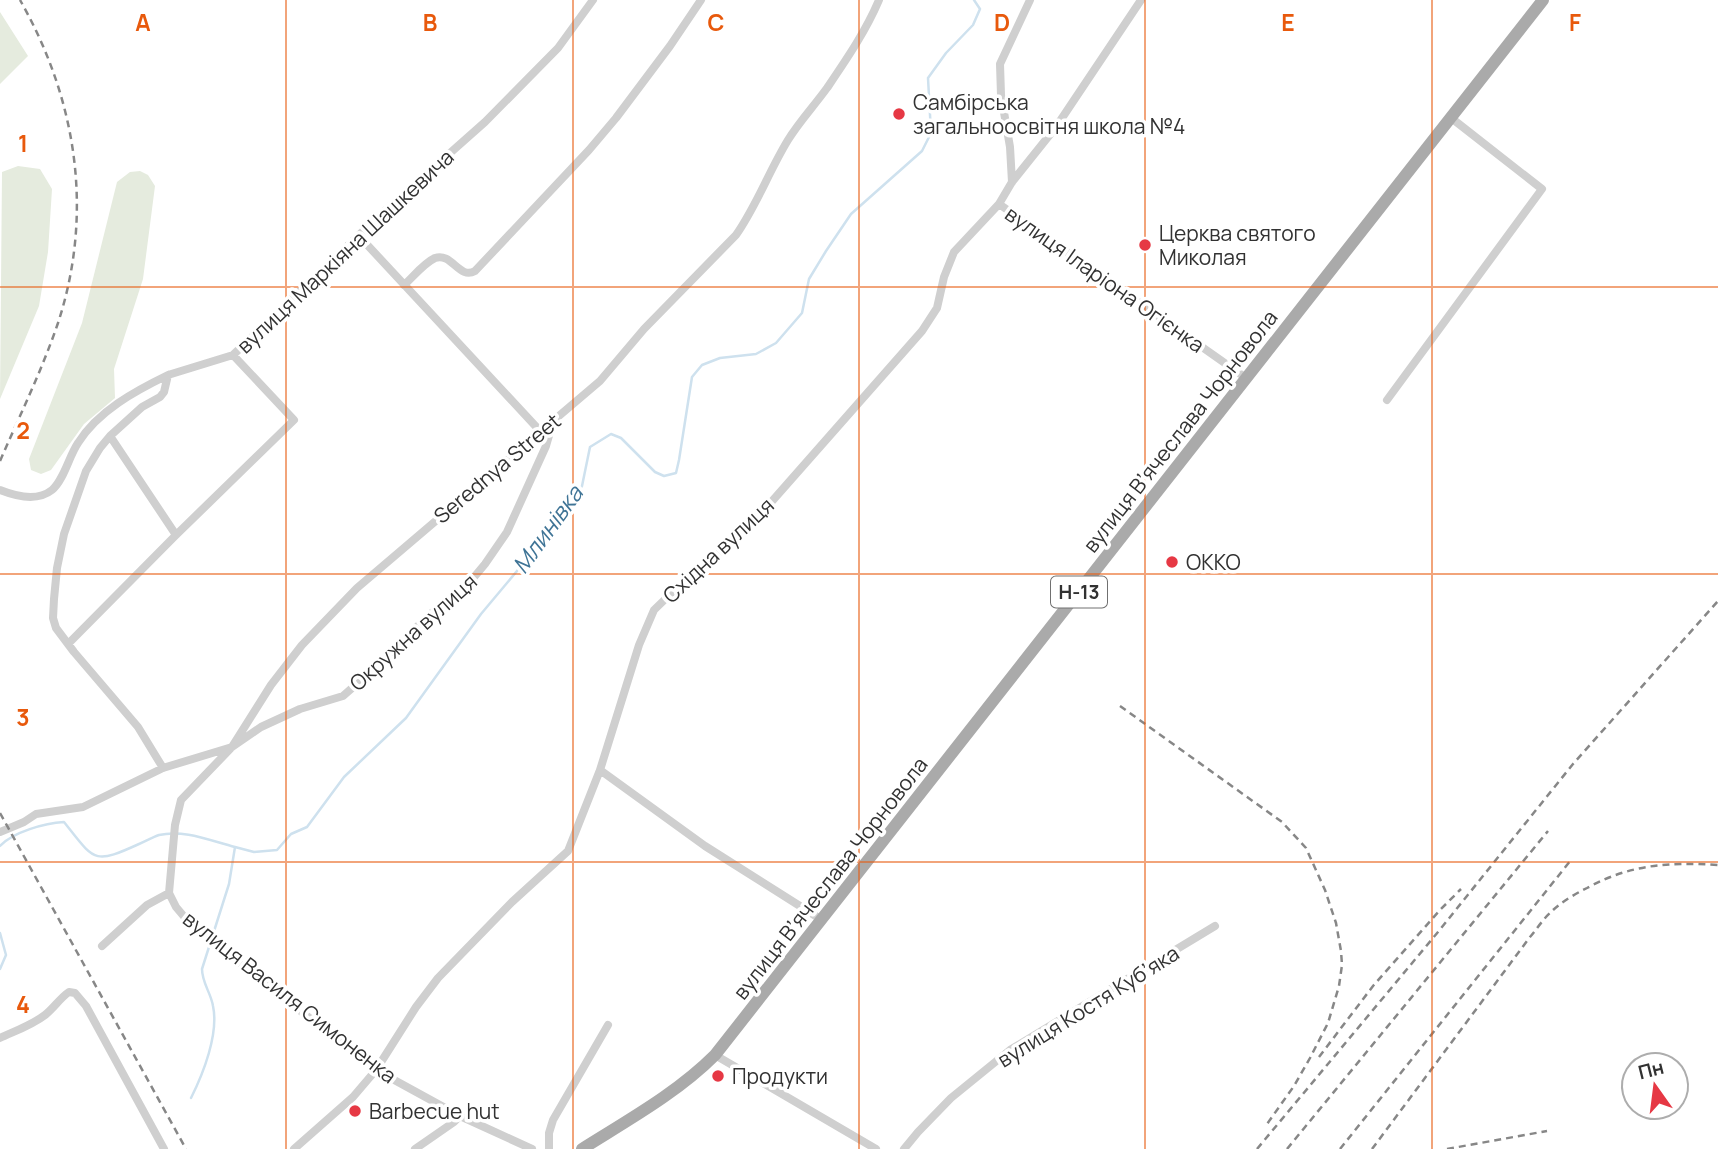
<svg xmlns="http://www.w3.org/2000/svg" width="1718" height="1149" font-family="Manrope,sans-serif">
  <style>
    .green { fill: #e5ebde }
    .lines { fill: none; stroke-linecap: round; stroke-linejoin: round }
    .stream { stroke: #cee1ee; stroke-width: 2.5 }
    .street { stroke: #cfcfcf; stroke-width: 8 }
    .primary { stroke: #aaa; stroke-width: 12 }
    .rail { stroke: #878787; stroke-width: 2.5; stroke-dasharray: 7 5; stroke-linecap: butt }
    .grid { fill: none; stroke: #e8590c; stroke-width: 2; stroke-opacity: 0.55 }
    .poi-dot { fill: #e63844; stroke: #fff; stroke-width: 2.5 }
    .labels { text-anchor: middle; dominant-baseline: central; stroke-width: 7; stroke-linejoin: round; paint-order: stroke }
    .shield { fill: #fff; stroke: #707070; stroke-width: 2 }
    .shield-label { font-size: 19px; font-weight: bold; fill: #323232 }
    .poi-label { font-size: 21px; fill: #323232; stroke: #fff; text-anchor: start }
    .street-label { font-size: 21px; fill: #323232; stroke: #fff }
    .water-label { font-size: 23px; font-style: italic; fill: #3f7496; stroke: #fff }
    .grid-label { font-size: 23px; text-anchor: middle; font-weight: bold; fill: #e8590c; stroke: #fff; stroke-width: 7; stroke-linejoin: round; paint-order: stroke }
  </style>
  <rect width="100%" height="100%" fill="#fff"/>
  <path class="green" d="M0 12 28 56 0 84Z
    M18 166 40 169 52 189 48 252 39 306 0 399 2 172Z
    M140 171 148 175 155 186 143 279 114 369 115 398 84 424 51 470 41 474 31 470 29 459 82 323 117 182 130 172Z"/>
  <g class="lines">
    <path class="stream" d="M0 846C13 832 45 823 64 822 95 861 93 865 139 844 146 841 153 837 159 835 184 829 211 841 235 847
      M0 933 6 955 0 969
      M191 1098C203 1074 219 1034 213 1006 211 993 202 983 202 969L229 884 235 847 254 852 277 850 291 834 307 827 344 777 406 718 481 614 553 528 582 486 590 447 611 434 621 438 655 472 664 476 676 473 679 460 692 377 702 365 720 358 756 354 776 343 802 313 809 279 826 251 851 214 922 151 931 133 928 78 946 53 973 25 980 9 974 0"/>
    <path class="street" d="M1012 182 1010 147 1001 95 1000 64 1030 0
      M999 204 1246 378
      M359 236 541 432
      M404 285C413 277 424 263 435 258 452 252 459 280 475 271L589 150 616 118 670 46 701 0
      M1387 400 1542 189 1450 117
      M110 436 176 535
      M0 490C15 496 37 502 52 490 64 480 69 456 78 443 98 411 135 391 168 375
      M68 644 176 535 294 420 233 355
      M163 768 138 727 74 652 56 628 53 618 54 599 57 568 64 534 86 471 100 448 110 436 142 407 160 397 164 392 168 375 233 355 379 216 485 122 558 48 593 0
      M600 770 705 846 822 920
      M0 832 24 822 36 814 83 807 163 768 232 747 271 685 302 645 357 588 600 381 644 329 736 235C757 205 769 171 788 140 799 122 814 106 827 88 846 60 866 31 879 0
      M102 946 147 905 169 893
      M0 1038C15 1031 32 1025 45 1015 54 1008 60 998 69 992L75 993 86 1006 164 1149
      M715 1055 876 1149
      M294 1149 353 1097 376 1070 416 1007 438 978 512 902 568 851 600 770 639 645 654 610 690 575 728 546 759 516 922 331 937 308 944 277 954 252 999 204 1012 182 1056 127 1141 0
      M415 1149 454 1122 460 1116
      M532 1149 460 1116 376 1070 192 926 176 907 169 893 175 825 181 800 232 747 261 727 300 709 343 696 376 667 429 615 470 582 485 564 507 532 546 446 553 422
      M549 1149V1133L553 1120 608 1025
      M904 1149 918 1132 951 1098 1010 1050 1215 926"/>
    <path class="primary" d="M582 1149C628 1120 677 1093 715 1055L1543 0"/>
    <path class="rail" d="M0 461C20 415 42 370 58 323 94 213 77 100 20 0
      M1120 706 1282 822 1306 848 1325 890 1336 923 1341 951 1342 965 1339 986 1328 1023 1310 1058 1294 1086 1267 1124
      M0 813 186 1149
      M1319 1057 1373 986 1440 910 1461 889
      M1257 1149 1438 932 1573 764 1718 601
      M1287 1149 1548 831
      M1340 1149 1571 860
      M1372 1149 1530 937C1537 929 1543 919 1551 912 1561 902 1575 894 1587 888 1631 864 1669 862 1718 865
      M1447 1149 1547 1131"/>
  </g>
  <path class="grid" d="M286 0V1149M573 0V1149M859 0V1149M1145 0V1149M1432 0V1149M0 287H1718M0 574H1718M0 862H1718"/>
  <g class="poi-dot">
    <circle cx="899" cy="114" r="7"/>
    <circle cx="1145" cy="245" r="7"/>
    <circle cx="1172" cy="562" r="7"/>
    <circle cx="718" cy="1076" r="7"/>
    <circle cx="355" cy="1111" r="7"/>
  </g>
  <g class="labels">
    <rect class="shield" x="1051" y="576.5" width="56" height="31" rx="5"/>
    <g class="shield-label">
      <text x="1079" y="592">Н-13</text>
    </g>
    <g class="poi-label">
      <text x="913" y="102">Самбірська<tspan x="913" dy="24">загальноосвітня школа №4</tspan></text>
      <text x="1159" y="233">Церква святого<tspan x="1159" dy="24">Миколая</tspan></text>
      <text x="1186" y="562">OKKO</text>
      <text x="732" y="1076">Продукти</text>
      <text x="369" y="1111">Barbecue hut</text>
    </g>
    <g class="street-label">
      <text transform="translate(345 251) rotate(-43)">вулиця Маркіяна Шашкевича</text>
      <text transform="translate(1105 279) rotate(35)">вулиця Іларіона Огієнка</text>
      <text transform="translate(1180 431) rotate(-52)">вулиця Вʼячеслава Чорновола</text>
      <text transform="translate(497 468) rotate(-40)">Serednya Street</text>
      <text transform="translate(718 550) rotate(-43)">Східна вулиця</text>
      <text transform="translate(413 632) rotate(-42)">Окружна вулиця</text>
      <text transform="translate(830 878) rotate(-52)">вулиця Вʼячеслава Чорновола</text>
      <text transform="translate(290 997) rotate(38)">вулиця Василя Симоненка</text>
      <text transform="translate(1088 1006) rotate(-32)">вулиця Костя Кубʼяка</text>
    </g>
    <g class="water-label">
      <text transform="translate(547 529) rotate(-54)">Млинівка</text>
    </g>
  </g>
  <g class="grid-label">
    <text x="143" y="31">A</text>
    <text x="430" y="31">B</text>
    <text x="716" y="31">C</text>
    <text x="1002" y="31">D</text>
    <text x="1288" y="31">E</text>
    <text x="1575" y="31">F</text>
    <text x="23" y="152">1</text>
    <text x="23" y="439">2</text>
    <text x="23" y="726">3</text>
    <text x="23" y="1013">4</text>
  </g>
  <g transform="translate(1655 1086) rotate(346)"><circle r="33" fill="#ffffff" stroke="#adadad" stroke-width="2"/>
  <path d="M0-5L12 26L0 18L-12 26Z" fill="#e63844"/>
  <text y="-10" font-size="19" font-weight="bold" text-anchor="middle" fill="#323232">Пн</text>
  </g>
</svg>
